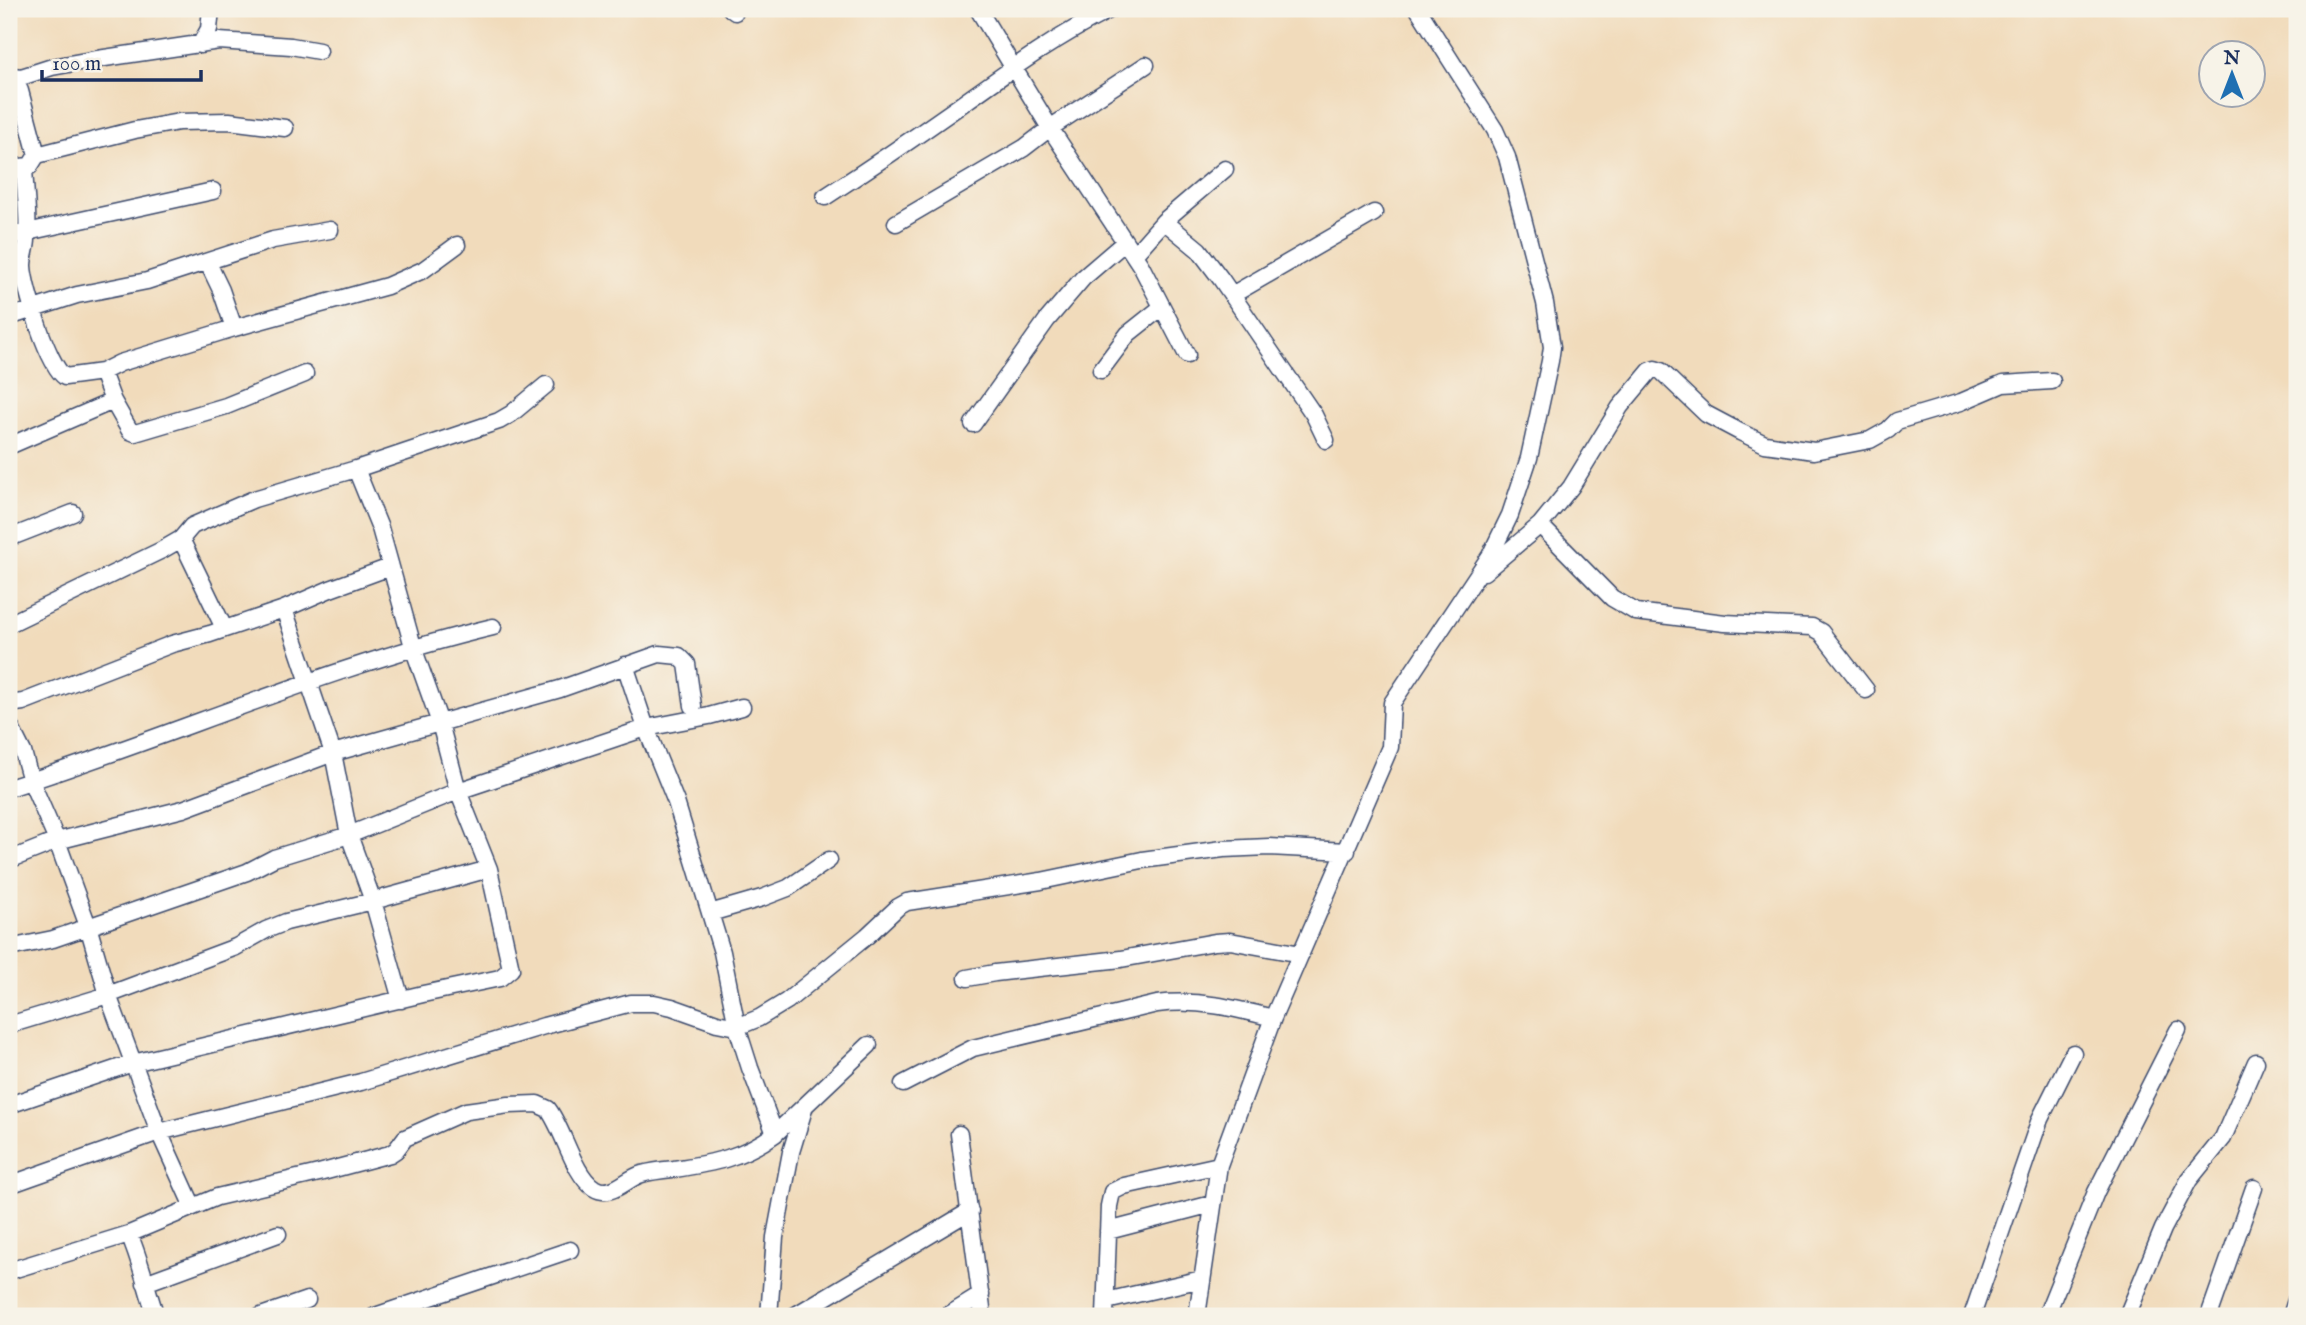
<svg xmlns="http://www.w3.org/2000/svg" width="2306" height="1325" font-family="'IM FELL English',serif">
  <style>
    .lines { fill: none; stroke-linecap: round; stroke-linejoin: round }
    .minor-casing { stroke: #3b496c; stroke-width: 19 }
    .minor { stroke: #fff; stroke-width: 16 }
  </style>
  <rect width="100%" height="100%" fill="#f7f3e8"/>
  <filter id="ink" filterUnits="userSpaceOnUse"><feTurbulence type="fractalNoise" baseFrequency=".0143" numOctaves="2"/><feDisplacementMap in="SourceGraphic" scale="14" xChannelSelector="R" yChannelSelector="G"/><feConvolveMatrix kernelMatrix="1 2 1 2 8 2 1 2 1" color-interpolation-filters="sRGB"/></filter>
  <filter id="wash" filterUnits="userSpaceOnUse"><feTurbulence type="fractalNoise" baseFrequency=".00686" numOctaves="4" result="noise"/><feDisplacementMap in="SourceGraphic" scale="28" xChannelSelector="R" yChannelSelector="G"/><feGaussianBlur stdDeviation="1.57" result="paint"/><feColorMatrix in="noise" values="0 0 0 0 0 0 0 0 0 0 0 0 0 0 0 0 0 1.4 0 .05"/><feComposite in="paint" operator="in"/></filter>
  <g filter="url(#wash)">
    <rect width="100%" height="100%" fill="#f1dbbb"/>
  </g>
  <g filter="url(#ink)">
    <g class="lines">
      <g class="minor-casing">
        <path id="minor" d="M731 9 735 12
          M978 9 1050 128 1141 266 1187 355
          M200 45 209 29 211 9
          M37 155 20 91 13 76 21 77 52 67 91 60 219 41 291 46 319 51
          M9 168 30 166 37 155 135 130 179 122 229 121 285 128
          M24 168C25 191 29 216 27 239 27 248 23 256 23 266 24 287 48 366 65 377L102 372 120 363 234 328 387 286 423 270 457 245
          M825 197C870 168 914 138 958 107 1010 70 1054 38 1111 9
          M1164 221 1199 250 1221 279 1314 415 1326 440
          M896 223 1024 148 1050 128 1146 65
          M9 236 213 191
          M1134 255 1164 221 1225 169
          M208 263 221 290 234 328
          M1232 295 1374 213
          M9 317 77 295 147 281 273 240 330 230
          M1101 370 1128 334 1162 307
          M102 372 113 401 130 431 135 433 226 406 305 374
          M973 424 1047 320 1083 278 1125 242
          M9 446 113 401
          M1540 525 1612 598 1636 612 1725 623 1812 627 1821 632 1866 690
          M9 538 73 513
          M181 539 224 628
          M1484 572 1540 525 1571 487 1620 407 1650 371 1655 369 1661 371 1706 414 1740 432 1765 444 1814 451 1870 440 1888 430 1897 421 1961 402 2003 384 2052 381
          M284 609 333 753 349 835 373 901 401 1000
          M9 624 162 550 181 539 192 526 254 499 356 469 499 421 511 414 546 385
          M625 665 646 728 676 802 722 952 737 1027 750 1068 775 1134
          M9 704 23 702 172 644 210 634 284 609 330 589 390 567
          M9 724 23 752 31 781 57 841 88 926 108 995 159 1132 193 1207
          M9 788C171 737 328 666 493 627
          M9 860 57 841 183 809 333 753 560 689 659 654 679 656 687 664 693 706
          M710 913 762 898 788 888 829 860
          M9 948 53 939 247 872 274 858 349 835 458 791 646 728 709 716 742 707
          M967 978 995 973 1121 959 1215 942 1230 941 1301 954
          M9 1025 108 995 236 947 266 930 286 922 373 901 489 869
          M903 1084 973 1048 1157 1004C1198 999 1234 1008 1273 1018
          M9 1105 133 1063 423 994 500 978 511 969 489 869 458 791 440 723 414 650 380 528 356 469
          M959 1134 983 1316
          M9 1185 159 1132 361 1082 544 1026 631 1003H654L672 1007 717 1023 737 1027 759 1018 787 1001 867 936 898 907 907 902 1041 881 1142 860 1223 849 1269 847 1347 851
          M1108 1231 1212 1204
          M129 1234C141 1261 146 1288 156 1316
          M9 1271 129 1234 217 1197 319 1173 390 1154 396 1150 405 1138 466 1111 509 1105 537 1104 548 1109C564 1130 573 1174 594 1188 612 1199 626 1178 642 1174 653 1171 664 1170 674 1169 714 1163 742 1158 775 1134L869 1045
          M145 1283 278 1234
          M1106 1301 1202 1279
          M261 1316 307 1300
          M375 1316 570 1250
          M769 1316 775 1237 791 1152 805 1106
          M794 1316 970 1211
          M947 1316 981 1295
          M1105 1316 1109 1206 1112 1192 1124 1186 1219 1165
          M1197 1316 1219 1165 1273 1018 1390 747 1392 703 1490 556 1510 515 1529 458 1550 361 1552 347 1545 303 1507 157 1495 130 1418 9
          M1972 1316 2040 1119 2073 1053
          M2046 1316 2096 1192 2178 1030
          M2127 1316 2163 1229 2189 1180 2223 1138 2256 1062
          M2209 1316 2254 1188
          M2291 1316 2297 1297"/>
      </g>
      <use href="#minor" class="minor"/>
    </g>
  </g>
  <rect width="2306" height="1325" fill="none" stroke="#f7f3e8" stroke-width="35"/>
  <g transform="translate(2232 74)"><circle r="33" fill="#f7f3e8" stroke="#9fa5b1" stroke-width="2"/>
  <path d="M0-5L12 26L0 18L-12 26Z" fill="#1f6fb2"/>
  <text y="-10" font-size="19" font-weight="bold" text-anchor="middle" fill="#1b2f5e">N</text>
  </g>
  <path d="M42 70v10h159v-10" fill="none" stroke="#1b2f5e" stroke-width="3.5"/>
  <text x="52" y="70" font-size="21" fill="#1b2f5e" stroke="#f7f3e8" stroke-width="5" paint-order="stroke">100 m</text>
</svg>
